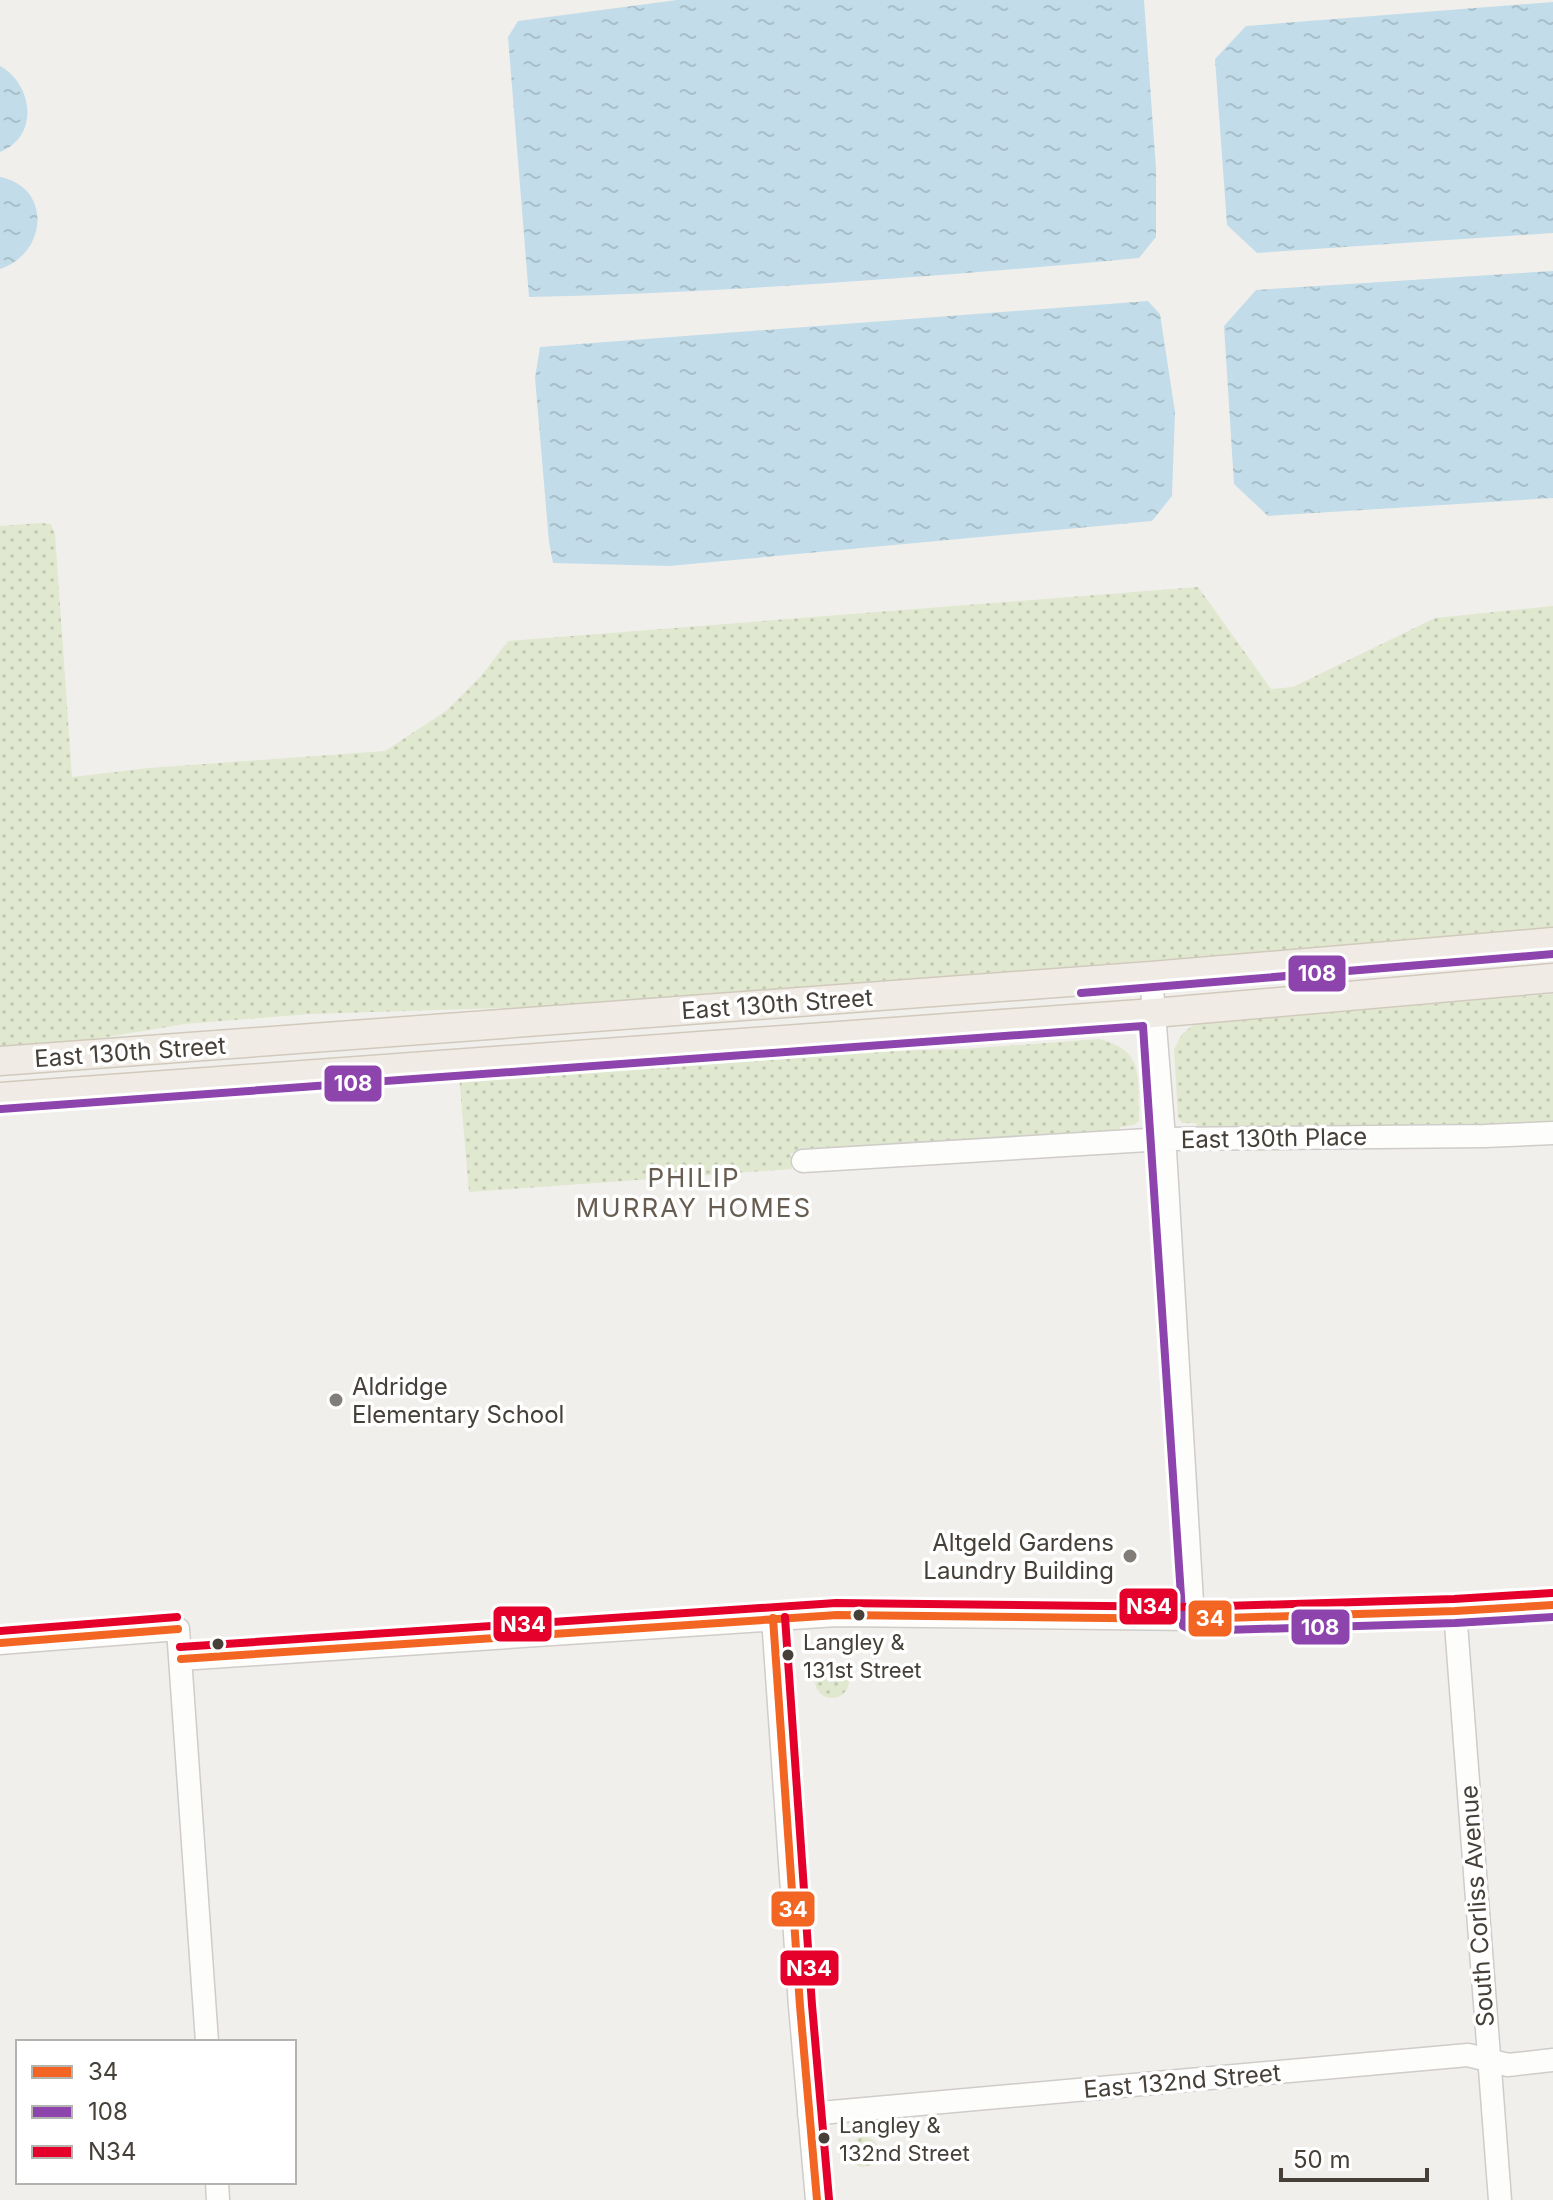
<svg xmlns="http://www.w3.org/2000/svg" width="1553" height="2200" font-family="Inter,sans-serif">
  <style>
    .grass { fill: url(#grass-dots) }
    .water { fill: url(#water-ripples) }
    .lines { fill: none; stroke-linecap: round; stroke-linejoin: round }
    .minor-casing { stroke: #cfccc9; stroke-width: 25 }
    .major-casing { stroke: #d1c9bc; stroke-width: 31 }
    .minor { stroke: #fdfdfc; stroke-width: 22 }
    .major { stroke: #f0ece5; stroke-width: 28 }
    .bus-1-casing { stroke: #fff; stroke-width: 14 }
    .bus-2-casing { stroke: #fff; stroke-width: 14 }
    .bus-3-casing { stroke: #fff; stroke-width: 14 }
    .bus-1 { stroke: #f26522; stroke-width: 8 }
    .bus-2 { stroke: #8e44ad; stroke-width: 8 }
    .bus-3 { stroke: #e4002b; stroke-width: 8 }
    .poi-dot { fill: #827d78; stroke: #fff; stroke-width: 3 }
    .bus-dot { fill: #464039; stroke: #fff; stroke-width: 3 }
    .labels { text-anchor: middle; dominant-baseline: central; stroke-width: 7; stroke-linejoin: round; paint-order: stroke }
    .bus-label { font-size: 22px; fill: #464039; stroke: #fff; text-anchor: start }
    .street-label { font-size: 24px; fill: #464039; stroke: #fff }
    .poi-label { font-size: 24px; fill: #464039; stroke: #fff; text-anchor: start }
    .neighbourhood-label { font-size: 26px; letter-spacing: 2px; fill: #685d51; stroke: #fff }
    .line-badge { stroke: #fff; stroke-width: 3 }
    .badge-label { font-size: 22px; text-anchor: middle; font-weight: bold; fill: #fff }
  </style>
  <defs>
    <pattern id="grass-dots" width="8" height="8" patternUnits="userSpaceOnUse" patternTransform="scale(2)"><rect width="8" height="8" fill="#e0e8cf"/><path d="M2 2h.1M6 6h.1" fill="none" stroke="#c2c8b2" stroke-width="1.8" stroke-linecap="round"/></pattern>
    <pattern id="water-ripples" width="26" height="14" patternUnits="userSpaceOnUse" patternTransform="scale(2)"><rect width="26" height="14" fill="#c2dde9"/><path d="M2 4q2-2 4 0t4 0M15 11q2-2 4 0t4 0" fill="none" stroke="#a8bfc9"/></pattern>
  </defs>
  <rect width="100%" height="100%" fill="#f1efec"/>
  <path class="grass" d="M41 523 51 524 55 534 72 777 149 768 385 751 446 711 481 676 508 641 1198 587 1271 689 1293 687 1435 618 1553 606V930L538 1007 310 1014 185 1024 70 1043 0 1048V526Z
    M1553 994V1125L1439 1128 1197 1127 1196 1123H1182L1178 1117 1174 1049 1183 1033 1196 1023Z
    M1099 1039C1147 1050 1137 1081 1139 1121L1134 1125 1120 1127V1131L791 1153 792 1169 469 1192 459 1075 732 1055 964 1049Z
    M815 1681a17 17 0 1 1 34 0a17 17 0 1 1-34 0Z
    M849 2152a15 15 0 1 1 30 0a15 15 0 1 1-30 0Z"/>
  <path class="water" d="M677 0H1144L1156 169V237L1139 258C936 277 733 292 529 297L508 37 518 21Z
    M1553 2V233L1257 253 1227 225 1215 59 1246 26Z
    M0 66C33 84 40 136 0 152Z
    M0 177C52 187 48 253 0 269Z
    M1553 271V498L1268 516 1234 484 1224 326 1256 290Z
    M1148 301 1160 314 1175 412 1172 496 1152 521 669 566 553 563 549 542 535 378 540 347Z"/>
  <g class="lines">
    <g class="minor-casing">
      <path id="minor" d="M1151 976 1165 1150 1193 1619
        M803 1161 1164 1139 1485 1136 1553 1133
        M1455 1611 1500 2200
        M773 1618 800 2006 817 2200
        M0 1643 178 1629 207 2042
        M181 1659 837 1615 1193 1619 1455 1611 1553 1605
        M809 2114 1468 2055 1508 2065 1553 2060
        M217 2182 218 2200"/>
    </g>
    <g class="major-casing">
      <path id="major" d="M0 1061 1151 976 1553 942
        M0 1097 1154 1013 1553 978"/>
    </g>
    <use href="#minor" class="minor"/>
    <use href="#major" class="major"/>
    <g class="bus-1-casing">
      <path id="bus-1" d="M773 1618 800 2006 817 2200
        M0 1643 178 1629
        M181 1659 837 1615 1193 1619 1455 1611 1553 1605"/>
    </g>
    <g class="bus-2-casing">
      <path id="bus-2" d="M1081 993 1553 954
        M1 1109 1143 1026 1183 1626 1193 1631 1455 1623 1553 1617"/>
    </g>
    <g class="bus-3-casing">
      <path id="bus-3" d="M785 1617 812 2005 829 2199
        M0 1631 177 1617
        M180 1647 836 1603 1193 1607 1454 1599 1552 1593"/>
    </g>
    <use href="#bus-1" class="bus-1"/>
    <use href="#bus-2" class="bus-2"/>
    <use href="#bus-3" class="bus-3"/>
  </g>
  <g class="poi-dot">
    <circle cx="336" cy="1400" r="8"/>
    <circle cx="1130" cy="1556" r="8"/>
  </g>
  <g class="bus-dot">
    <circle cx="859" cy="1615" r="7"/>
    <circle cx="218" cy="1644" r="7"/>
    <circle cx="788" cy="1655" r="7"/>
    <circle cx="824" cy="2138" r="7"/>
  </g>
  <g class="labels">
    <g class="bus-label">
      <text x="803" y="1642">Langley &amp;<tspan x="803" dy="28">131st Street</tspan></text>
      <text x="839" y="2125">Langley &amp;<tspan x="839" dy="28">132nd Street</tspan></text>
    </g>
    <g class="street-label">
      <text transform="translate(777 1004) rotate(-4)">East 130th Street</text>
      <text transform="translate(130 1052) rotate(-4)">East 130th Street</text>
      <text transform="translate(1274 1138) rotate(-1)">East 130th Place</text>
      <text transform="translate(1477 1906) rotate(-94)">South Corliss Avenue</text>
      <text transform="translate(1182 2081) rotate(-5)">East 132nd Street</text>
    </g>
    <g class="poi-label">
      <text x="352" y="1386">Aldridge<tspan x="352" dy="28">Elementary School</tspan></text>
      <text x="1114" y="1542" text-anchor="end">Altgeld Gardens<tspan x="1114" dy="28">Laundry Building</tspan></text>
    </g>
    <g class="neighbourhood-label">
      <text x="694" y="1177">PHILIP<tspan x="694" dy="30">MURRAY HOMES</tspan></text>
    </g>
  </g>
  <g class="line-badge">
    <rect x="1287" y="954" width="60" height="39" rx="8" fill="#8e44ad"/>
    <rect x="323" y="1064" width="60" height="39" rx="8" fill="#8e44ad"/>
    <rect x="1118" y="1587" width="61" height="39" rx="8" fill="#e4002b"/>
    <rect x="1187" y="1599" width="46" height="39" rx="8" fill="#f26522"/>
    <rect x="492" y="1605" width="61" height="38" rx="8" fill="#e4002b"/>
    <rect x="1290" y="1608" width="61" height="38" rx="8" fill="#8e44ad"/>
    <rect x="770" y="1890" width="46" height="38" rx="8" fill="#f26522"/>
    <rect x="779" y="1949" width="61" height="38" rx="8" fill="#e4002b"/>
  </g>
  <g class="badge-label">
    <text x="1317" y="981">108</text>
    <text x="353" y="1091">108</text>
    <text x="1149" y="1614">N34</text>
    <text x="1210" y="1626">34</text>
    <text x="523" y="1632">N34</text>
    <text x="1320" y="1635">108</text>
    <text x="793" y="1917">34</text>
    <text x="809" y="1976">N34</text>
  </g>
  <rect x="16" y="2040" width="280" height="144" fill="#ffffff" stroke="#b5b3b0" stroke-width="2"/>
  <rect x="32" y="2066" width="40" height="12" fill="#f26522" stroke="#b5b3b0" stroke-width="2"/>
  <text x="88" y="2080" font-size="24" fill="#464039">34</text>
  <rect x="32" y="2106" width="40" height="12" fill="#8e44ad" stroke="#b5b3b0" stroke-width="2"/>
  <text x="88" y="2120" font-size="24" fill="#464039">108</text>
  <rect x="32" y="2146" width="40" height="12" fill="#e4002b" stroke="#b5b3b0" stroke-width="2"/>
  <text x="88" y="2160" font-size="24" fill="#464039">N34</text>
  <path d="M1281 2168v12h146v-12" fill="none" stroke="#464039" stroke-width="4"/>
  <text x="1293" y="2168" font-size="24" fill="#464039" stroke="#ffffff" stroke-width="6" paint-order="stroke">50 m</text>
</svg>
